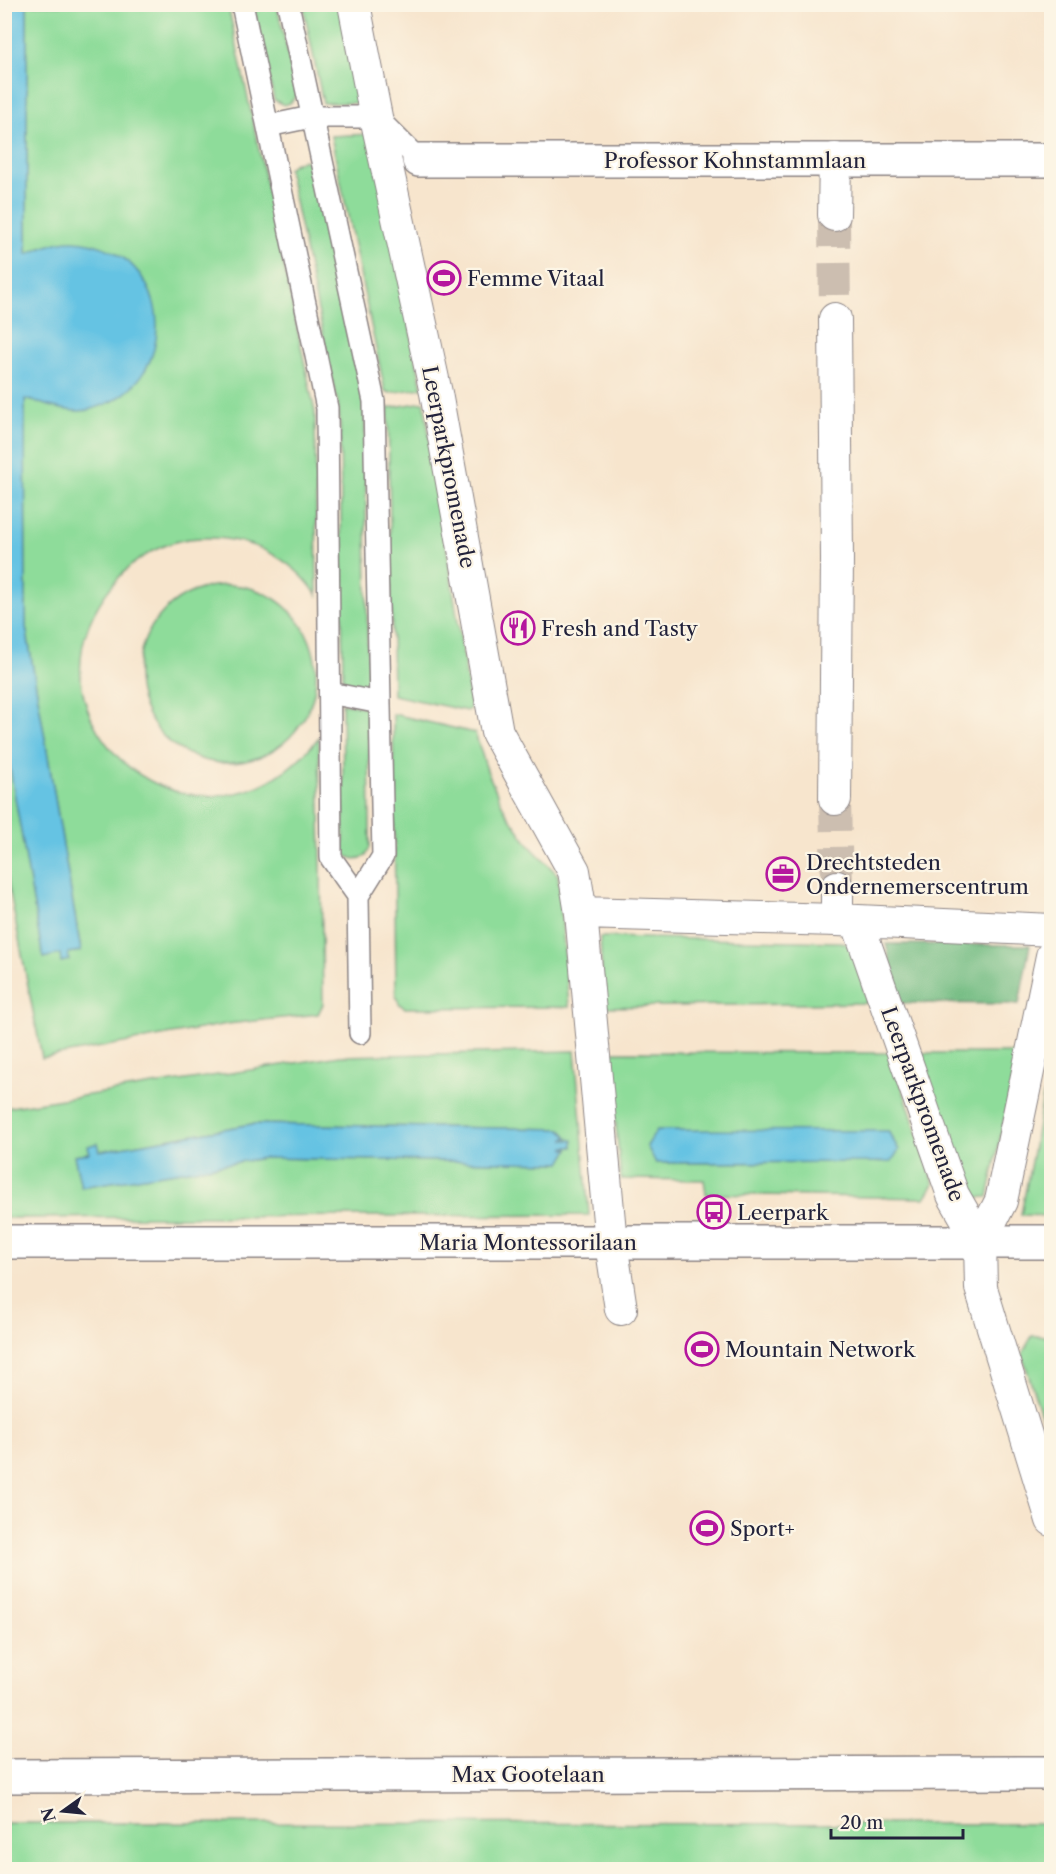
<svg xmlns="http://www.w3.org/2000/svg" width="1056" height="1874" font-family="'Libre Caslon Text',serif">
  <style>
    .green { fill: #8edc9a; stroke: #587f6a; stroke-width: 1.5; fill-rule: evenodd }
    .forest { fill: #72bc82; stroke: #4a6f5e; stroke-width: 1.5 }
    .water { fill: #65c3e3; stroke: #44728f; stroke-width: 1.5 }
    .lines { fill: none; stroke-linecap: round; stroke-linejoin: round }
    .pedestrian-tunnel { stroke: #ccbeb0; stroke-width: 32; stroke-dasharray: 32 16; stroke-linecap: butt }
    .service-casing { stroke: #8c8484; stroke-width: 24 }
    .pedestrian-casing { stroke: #8c8484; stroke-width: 34 }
    .minor-casing { stroke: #8c8484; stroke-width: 36 }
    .service { stroke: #fff; stroke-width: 21 }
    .pedestrian { stroke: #fff; stroke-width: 32 }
    .minor { stroke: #fff; stroke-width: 33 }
    .labels { text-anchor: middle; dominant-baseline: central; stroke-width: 4.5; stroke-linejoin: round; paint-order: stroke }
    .street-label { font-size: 21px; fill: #22223b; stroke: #fcf5e5 }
    .poi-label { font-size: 21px; fill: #22223b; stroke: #fcf5e5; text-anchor: start }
  </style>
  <rect width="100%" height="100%" fill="#fcf5e5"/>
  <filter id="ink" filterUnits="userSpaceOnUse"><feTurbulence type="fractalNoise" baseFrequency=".0167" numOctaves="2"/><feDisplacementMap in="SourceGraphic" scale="12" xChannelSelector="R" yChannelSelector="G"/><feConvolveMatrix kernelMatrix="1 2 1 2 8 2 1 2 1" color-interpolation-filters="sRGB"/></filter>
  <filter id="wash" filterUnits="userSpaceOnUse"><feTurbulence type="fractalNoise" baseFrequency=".008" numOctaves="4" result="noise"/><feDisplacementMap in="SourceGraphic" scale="24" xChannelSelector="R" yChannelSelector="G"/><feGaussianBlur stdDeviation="1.35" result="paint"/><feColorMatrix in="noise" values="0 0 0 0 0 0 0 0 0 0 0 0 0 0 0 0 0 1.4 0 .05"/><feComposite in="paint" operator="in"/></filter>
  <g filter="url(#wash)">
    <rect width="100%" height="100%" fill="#f7e5cd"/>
    <path class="green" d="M27 5H228L315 412 317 595C291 556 247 536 200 538 167 539 135 557 114 583 1 720 201 887 319 737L323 1004 318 1014 227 1024 42 1058 5 867 4 734 43 957 60 954 69 960 68 953 81 950 26 627 25 398 42 247 27 255Z
      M253 5H277L297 95 290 103 284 105 274 100Z
      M308 5H343L364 103H323L304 10Z
      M371 134 422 388 390 393 385 391 331 136Z
      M304 160 313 165 363 400 365 421 368 689 343 684 340 424 338 404 288 169 293 164Z
      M424 402 471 707 467 711 393 695 388 408Z
      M138 674a89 89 0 1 1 178 0a89 89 0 1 1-178 0Z
      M342 703 369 708 370 847 366 856C358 860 350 860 344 853Z
      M393 714 475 733 488 773 505 811 529 845 558 875 569 1007 404 1008 399 1003 396 995Z
      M600 937 841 942 855 947 867 1003 604 1007Z
      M575 1051 589 1215 5 1218V1108L340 1056ZM252 1124 561 1129 565 1140 573 1147H565V1149H569L561 1163 264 1158 81 1187 74 1155 91 1153 98 1143 99 1151Z
      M609 1052 891 1053 934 1184 925 1198 706 1194 704 1180 621 1179ZM647 1146 890 1162 656 1163Z
      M918 1053H1018L988 1197 965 1198Z
      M1051 1055V1216L1021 1215Z
      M1032 1336H1051V1447L1022 1354Z
      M5 1823 1051 1824 1052 1869 5 1870Z"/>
    <path class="forest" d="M886 944 1030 945 1019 1004 900 1003Z"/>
    <path class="water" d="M4 5H27V254C38 250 49 244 61 242 79 239 98 244 114 252 172 284 171 370 113 401 102 406 90 411 78 411 59 411 43 403 25 399L26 627 81 951 68 953 69 960 61 962 60 954 43 958 4 734Z
      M252 1124 561 1129 569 1138H565V1140H573V1147H565V1149H569L561 1163 264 1158 81 1187 74 1155 90 1153 88 1146 98 1143 100 1151Z
      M657 1130 888 1131 899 1150 891 1162 656 1163 647 1146Z"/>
  </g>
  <g filter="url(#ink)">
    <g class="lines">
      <path class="pedestrian-tunnel" d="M834 215 835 319
        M835 799 837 887"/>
      <g class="service-casing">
        <path id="service" d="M242 4 327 408 331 858 358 896
          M288 4 374 401 383 856 358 896 360 1033
          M268 126 311 117H376L419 160
          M330 693 380 703"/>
      </g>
      <g class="pedestrian-casing">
        <path id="pedestrian" d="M354 4 376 117 436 393 497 732 574 871 581 913 611 1243 621 1309
          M834 215 835 159
          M835 319 837 559 835 799
          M837 887V920
          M581 913 837 920 1052 930
          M857 921 953 1195 980 1242 981 1288 1052 1520
          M980 1242 1001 1201 1052 956"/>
      </g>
      <g class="minor-casing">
        <path id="minor" d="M419 160H1052
          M4 1242H1052
          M4 1776 1052 1773"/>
      </g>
      <use href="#service" class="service"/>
      <use href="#pedestrian" class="pedestrian"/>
      <use href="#minor" class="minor"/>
    </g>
  </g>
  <defs>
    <g id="stadium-ring" transform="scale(1.725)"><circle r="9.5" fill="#fcf5e5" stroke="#b5179e" stroke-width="1.5"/><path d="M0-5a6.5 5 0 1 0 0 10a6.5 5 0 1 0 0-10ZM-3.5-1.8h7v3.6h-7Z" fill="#b5179e"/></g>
    <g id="restaurant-ring" transform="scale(1.725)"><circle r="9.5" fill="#fcf5e5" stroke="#b5179e" stroke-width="1.5"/><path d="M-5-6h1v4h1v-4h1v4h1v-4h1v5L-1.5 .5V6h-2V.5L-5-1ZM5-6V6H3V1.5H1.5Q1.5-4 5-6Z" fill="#b5179e"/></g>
    <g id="office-ring" transform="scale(1.725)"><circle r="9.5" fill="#fcf5e5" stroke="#b5179e" stroke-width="1.5"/><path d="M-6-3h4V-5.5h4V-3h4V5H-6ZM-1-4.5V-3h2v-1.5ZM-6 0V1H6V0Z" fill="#b5179e"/></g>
    <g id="bus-ring" transform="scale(1.725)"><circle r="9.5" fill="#fcf5e5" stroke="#b5179e" stroke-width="1.5"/><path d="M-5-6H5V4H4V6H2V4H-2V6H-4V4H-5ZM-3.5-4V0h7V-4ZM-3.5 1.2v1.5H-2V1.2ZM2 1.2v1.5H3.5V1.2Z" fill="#b5179e"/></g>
  </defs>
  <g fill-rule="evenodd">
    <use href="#stadium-ring" x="444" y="278"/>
    <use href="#restaurant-ring" x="518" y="628"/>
    <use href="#office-ring" x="783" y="874"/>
    <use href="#bus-ring" x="714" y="1212"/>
    <use href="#stadium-ring" x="702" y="1349"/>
    <use href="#stadium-ring" x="707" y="1528"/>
  </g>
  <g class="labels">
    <g class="street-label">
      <text x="735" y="160">Professor Kohnstammlaan</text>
      <text transform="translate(449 467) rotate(79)">Leerparkpromenade</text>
      <text transform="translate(923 1104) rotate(70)">Leerparkpromenade</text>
      <text x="528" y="1242">Maria Montessorilaan</text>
      <text x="528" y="1774">Max Gootelaan</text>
    </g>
    <g class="poi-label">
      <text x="467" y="278">Femme Vitaal</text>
      <text x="541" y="628">Fresh and Tasty</text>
      <text x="806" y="862">Drechtsteden<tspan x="806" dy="24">Ondernemerscentrum</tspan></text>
      <text x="737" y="1212">Leerpark</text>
      <text x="725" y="1349">Mountain Network</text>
      <text x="730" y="1528">Sport+</text>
    </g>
  </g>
  <rect width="1056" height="1874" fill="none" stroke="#fcf5e5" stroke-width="24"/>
  <g transform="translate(63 1811) rotate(255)" stroke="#fcf5e5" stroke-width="4.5" paint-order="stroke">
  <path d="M0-4.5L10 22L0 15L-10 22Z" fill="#22223b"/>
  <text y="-9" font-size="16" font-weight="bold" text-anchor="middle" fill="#22223b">N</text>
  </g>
  <path d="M831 1829v9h132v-9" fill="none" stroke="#22223b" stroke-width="3"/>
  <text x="840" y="1829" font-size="18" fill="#22223b" stroke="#fcf5e5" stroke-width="4.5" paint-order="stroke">20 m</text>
</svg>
